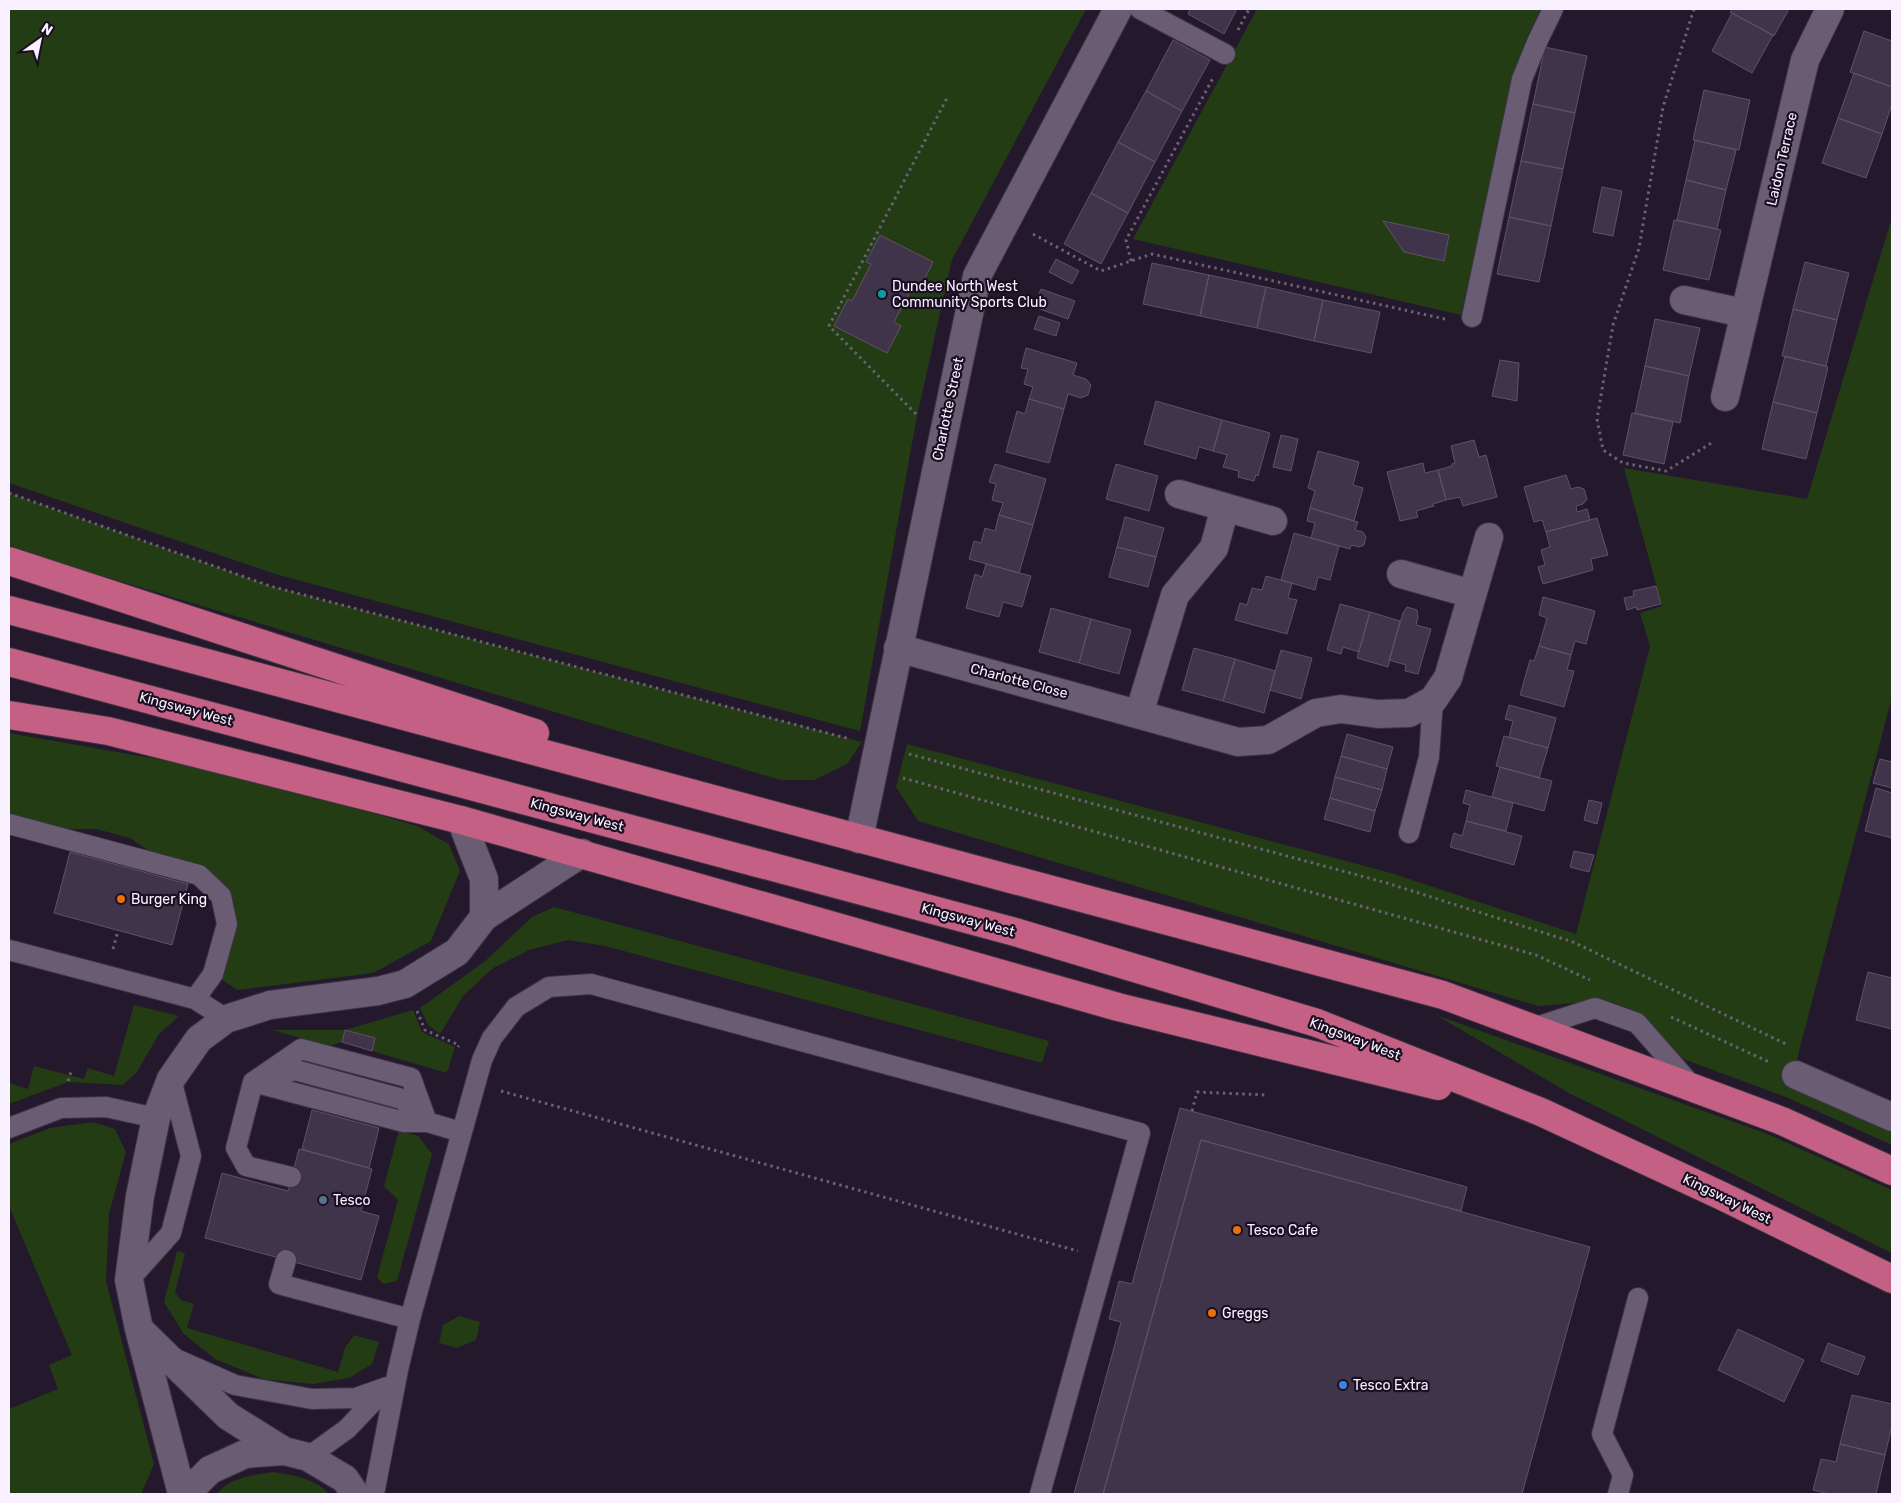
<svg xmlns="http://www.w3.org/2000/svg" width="1901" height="1503" font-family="Rubik,sans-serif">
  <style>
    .green { fill: #233c14 }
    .building { fill: #40344a; stroke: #5e5269 }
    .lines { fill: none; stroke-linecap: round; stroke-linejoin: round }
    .service-casing { stroke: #3c3343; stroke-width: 22 }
    .minor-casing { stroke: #3c3343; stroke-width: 30 }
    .trunk-casing { stroke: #3c3343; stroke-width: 30 }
    .path { stroke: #6b6173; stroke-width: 3; stroke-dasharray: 2.5 4; stroke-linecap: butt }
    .service { stroke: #695c73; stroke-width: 20 }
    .minor { stroke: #695c73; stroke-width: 28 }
    .trunk { stroke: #c46083; stroke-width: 28 }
    .culture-dot { fill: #0f9aa8; stroke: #1a0f22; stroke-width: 2 }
    .food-dot { fill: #e8710a; stroke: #1a0f22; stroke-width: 2 }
    .service-dot { fill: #5c6f8a; stroke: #1a0f22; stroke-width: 2 }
    .shop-dot { fill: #3f7fe0; stroke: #1a0f22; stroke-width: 2 }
    .labels { text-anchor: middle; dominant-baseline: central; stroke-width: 4.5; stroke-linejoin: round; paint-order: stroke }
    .street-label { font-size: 14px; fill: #f9f1ff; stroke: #1a0f22 }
    .poi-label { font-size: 14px; fill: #f9f1ff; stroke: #1a0f22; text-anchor: start }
  </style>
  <rect width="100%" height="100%" fill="#24182c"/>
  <path class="green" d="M9 9H1086L952 260 917 416 860 731 275 574 9 483Z
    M1257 9H1541L1527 37 1514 75 1461 315 1133 239Z
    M1892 217V697L1799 1051 1793 1085 1892 1132V1145L1786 1097 1683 1059 1642 1016 1603 1001 1538 1006 918 821 896 787 907 744 1391 873 1576 934 1650 646 1640 613 1662 606 1624 468 1807 499Z
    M9 493 270 586 862 742 847 764 814 780H780L46 559 9 545Z
    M9 733 231 772 417 826 449 844 460 871 431 941 373 973 238 990 222 980 238 923 230 892 204 865 152 853 130 838 96 829H65L9 814Z
    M554 907 1049 1041 1042 1063 605 946 568 940 529 950 493 968 463 996 440 1034 428 1025 420 1008 484 962 532 917Z
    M134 1005 179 1016 159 1034 137 1072 123 1085 68 1082 9 1104V1083L28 1089 34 1066 84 1079 88 1068 114 1076Z
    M413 1010 422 1032 455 1047 447 1073 372 1051 345 1030 342 1042 329 1046 272 1030H345Z
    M1436 1015 1765 1133 1892 1190V1253L1569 1093Z
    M93 1122 115 1129 126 1152 109 1214 106 1281 154 1464 141 1494H9V1409L58 1389 49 1365 72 1355 9 1206V1144L50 1128Z
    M399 1130 418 1136 432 1154 397 1281 383 1284 377 1277 398 1200 384 1186Z
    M177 1251 185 1253 175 1292 181 1300 194 1304 187 1328 338 1372 345 1348 354 1335 379 1342 372 1364 349 1378 313 1384 263 1379 215 1359 183 1333 164 1302Z
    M459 1316 480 1322 476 1340 457 1348 439 1343 443 1325Z
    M273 1472C293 1475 315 1478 329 1494H216C230 1478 252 1475 273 1472Z"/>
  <path class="building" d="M1190 9H1237L1224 34 1188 14Z
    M1732 9H1789L1774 36 1732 13 1730 12Z
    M1732 13 1773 35 1752 73 1712 51Z
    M1864 31 1892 41V87L1850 72Z
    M1173 40 1210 60 1182 111 1146 91Z
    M1545 47 1587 56 1575 113 1533 104Z
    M1854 73 1892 87V104L1882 134 1838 118Z
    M1704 90 1750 100 1739 150 1693 140Z
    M1146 91 1182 111 1155 162 1118 142Z
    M1533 104 1575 113 1563 169 1521 161Z
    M1838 118 1882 134 1866 178 1822 163Z
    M1695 140 1736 150 1726 190 1686 180Z
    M1118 142 1155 162 1128 213 1091 193Z
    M1521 161 1563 169 1551 226 1509 217Z
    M1686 180 1726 190 1717 229 1677 220Z
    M1602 187 1622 191 1613 236 1593 232Z
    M1091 193 1128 213 1101 264 1064 244Z
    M1509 217 1551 226 1539 282 1497 274Z
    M1674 220 1721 230 1709 280 1663 270Z
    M1383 221 1449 235 1444 261 1404 252Z
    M880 235 933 262 919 290 913 286 894 322 901 326 887 353 834 326 848 299 852 301 871 264 866 262Z
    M1056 259 1079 271 1072 284 1049 272Z
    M1805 262 1849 273 1837 320 1793 309Z
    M1152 263 1209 275 1200 316 1143 304Z
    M1209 275 1266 287 1257 328 1200 316Z
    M1266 287 1323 300 1314 341 1257 328Z
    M1041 289 1075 301 1068 319 1034 307Z
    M1323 300 1380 312 1371 353 1314 341Z
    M1793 309 1837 320 1826 366 1782 356Z
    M1039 316 1060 323 1056 336 1034 329Z
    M1655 319 1700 328 1689 376 1645 366Z
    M1026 348 1077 363 1073 375 1086 379 1091 385 1088 395 1081 398 1068 394 1064 409 1029 399 1033 387 1024 384 1028 369 1021 368Z
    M1785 356 1828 367 1817 413 1773 402Z
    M1500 360 1519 363 1517 401 1492 396Z
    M1645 366 1689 376 1680 423 1635 413Z
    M1029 399 1064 409 1049 463 1006 452 1017 411 1025 414Z
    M1156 401 1222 420 1213 451 1199 447 1196 459 1144 444Z
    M1773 402 1817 413 1806 459 1762 449Z
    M1632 413 1673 422 1664 464 1623 455Z
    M1222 420 1270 433 1258 476 1256 475 1254 481 1238 477 1239 471 1223 467 1227 455 1213 451Z
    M1281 435 1298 439 1291 471 1273 467Z
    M1474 440 1479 457 1486 455 1497 497 1463 506 1460 497 1446 500 1438 470 1452 466V464L1455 463 1451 446Z
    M1318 451 1359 462 1353 485 1363 488 1354 521 1310 508 1315 491 1308 488Z
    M1423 463 1425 473 1438 470 1446 500 1433 504 1434 506 1416 511 1418 517 1400 521 1387 472Z
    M995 464 1046 479 1033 525 999 515 1003 503 992 500 996 484 989 482Z
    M1116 464 1158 476 1149 511 1106 499Z
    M1566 475 1571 489 1578 487 1584 489 1587 499 1583 504 1576 506 1577 512 1587 509 1590 520 1546 532 1542 520 1534 522 1524 487Z
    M1310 508 1358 522 1355 530 1363 532 1366 537 1364 545 1359 547 1351 545 1350 549 1311 538 1315 523 1307 521Z
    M999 515 1033 525 1019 573 969 559 974 541 981 543 985 528 995 531Z
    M1125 517 1164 528 1156 557 1117 547Z
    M1597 518 1608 555 1591 559 1593 570 1543 584 1538 567 1545 565 1541 550 1550 547 1546 532Z
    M1294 533 1339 546 1330 580 1318 577 1315 590 1281 580Z
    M1117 547 1156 557 1148 587 1109 577Z
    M986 564 1031 576 1022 607 1003 602 999 617 966 608 975 574 982 577Z
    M1266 576 1292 583 1288 598 1297 600 1287 634 1235 620 1240 603 1247 605 1252 588 1262 590Z
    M1656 586 1661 604 1637 610 1636 607 1627 610 1624 598 1634 596 1633 591Z
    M1543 597 1595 611 1586 644 1575 641 1571 655 1539 646 1547 618 1539 615Z
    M1340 604 1370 612 1359 652 1343 647 1341 654 1327 650Z
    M1407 607 1417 610 1418 617 1416 625 1431 629 1418 674 1405 671 1406 665 1389 660 1403 613Z
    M1051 608 1091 619 1079 663 1039 652Z
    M1370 612 1400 621 1388 667 1357 658Z
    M1091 619 1131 630 1119 674 1079 663Z
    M1539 646 1571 655 1567 670 1574 671 1564 707 1520 695 1530 660 1534 661Z
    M1194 648 1235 659 1223 701 1182 690Z
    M1281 650 1312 658 1301 699 1270 690Z
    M1235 659 1275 671 1264 713 1223 701Z
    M1509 705 1556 718 1548 748 1509 737 1513 721 1505 719Z
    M1347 734 1393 747 1387 769 1341 756Z
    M1504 736 1548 748 1539 778 1496 766Z
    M1341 756 1387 769 1382 790 1335 777Z
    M1880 759 1892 762V788L1873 783Z
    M1500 767 1552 781 1544 811 1492 797Z
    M1335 777 1382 790 1375 811 1330 798Z
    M1876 788 1892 793V838L1865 831Z
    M1466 790 1513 803 1506 831 1466 821 1470 805 1463 803Z
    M1330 798 1375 811 1370 832 1324 819Z
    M1589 800 1602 803 1597 824 1584 820Z
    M1466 821 1522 836 1514 865 1450 847 1454 833 1462 836Z
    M1574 851 1594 855 1589 872 1570 867Z
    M70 852 188 884 172 945 54 913Z
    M1868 972 1892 978V1029L1856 1020Z
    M345 1030 375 1038 372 1051 342 1042Z
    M1180 1108 1467 1187 1461 1211 1201 1140 1103 1494H1074L1121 1322 1109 1319 1119 1281 1132 1284Z
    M312 1110 379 1128 369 1168 302 1149Z
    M1201 1140 1590 1247 1522 1494H1103Z
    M299 1149 372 1169 361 1211 379 1216 361 1280 205 1238 222 1173 288 1191Z
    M1738 1329 1804 1360 1784 1402 1718 1370Z
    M1828 1343 1865 1357 1858 1375 1821 1361Z
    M1852 1395 1892 1404V1426L1885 1455 1840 1444Z
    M1840 1444 1885 1455 1876 1494H1829L1813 1490 1821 1459 1836 1462Z"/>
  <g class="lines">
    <g class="service-casing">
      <path id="service" d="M1140 9 1225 54
        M1472 317 1522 79 1538 40 1553 9
        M9 824 199 875 221 896 227 924 213 974 195 999
        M1409 833 1429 757 1433 700
        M9 950 195 999 226 1019
        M1533 1028 1595 1008 1637 1023 1693 1087
        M270 1077 295 1070 402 1099 423 1118
        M253 1082 301 1049 411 1078 427 1122
        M9 1128 61 1108 106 1107 156 1118
        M291 1177 246 1166 236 1148 253 1082 404 1122H427L461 1132
        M286 1260 279 1284 410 1319
        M129 1280 171 1233 191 1156 171 1079
        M176 1359 235 1385 312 1399 356 1398 387 1387
        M308 1457 347 1429 385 1389
        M374 1494 398 1370 410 1319 482 1060 492 1038 516 1007 549 987 591 984 1140 1133 1040 1494
        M1618 1494 1623 1475 1602 1434 1638 1298"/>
    </g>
    <g class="minor-casing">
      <path id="minor" d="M1684 300 1743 313
        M1725 397 1805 60 1830 9
        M1179 494 1273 521
        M1401 574 1472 594
        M898 648 1238 742 1268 740 1316 713 1341 709 1378 714 1409 713 1433 700 1448 678 1489 537
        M1139 714 1175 595 1214 548 1225 507
        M461 820 484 879V917
        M859 839 977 276 1118 9
        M1796 1075 1892 1117
        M140 1330 228 1416 284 1451 308 1457 345 1479 355 1494
        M182 1494 139 1329 129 1280 140 1196 156 1118 171 1079 199 1039 226 1019 270 1005 378 991 405 984 457 952 484 917 582 853
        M186 1494 210 1470 245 1454 284 1451"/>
    </g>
    <g class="trunk-casing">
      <path id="trunk" d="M9 561 535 733
        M9 610 1443 995 1782 1121 1892 1171
        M9 662 1015 932 1317 1023 1541 1112 1722 1196 1892 1279
        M9 715 108 731 461 820 1118 1007 1438 1086"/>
    </g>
    <path class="path" d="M1694 9 1663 107 1639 248 1613 325 1597 419 1603 450 1623 463 1666 471 1713 442
      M1238 30 1249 9
      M1033 234 1101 271 1152 254 1445 319
      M1131 261 1126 240 1213 78
      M916 414 829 326 947 98
      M9 493 270 586 850 739
      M909 754 1387 883 1573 942 1788 1045
      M903 778 1536 955 1590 980
      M113 949 118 931
      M417 1011 425 1030 459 1045 458 1047
      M1671 1017 1769 1062
      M68 1081 71 1072
      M501 1091 1078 1251
      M1192 1111 1197 1092 1267 1095"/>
    <use href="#service" class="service"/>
    <use href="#minor" class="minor"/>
    <use href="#trunk" class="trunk"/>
  </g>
  <circle class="culture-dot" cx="882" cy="294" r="5"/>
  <g class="food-dot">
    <circle cx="121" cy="899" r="5"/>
    <circle cx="1237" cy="1230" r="5"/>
    <circle cx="1212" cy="1313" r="5"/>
  </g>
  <circle class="service-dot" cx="323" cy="1200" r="5"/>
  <circle class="shop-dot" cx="1343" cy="1385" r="5"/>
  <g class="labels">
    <g class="street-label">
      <text transform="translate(1782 159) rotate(-77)">Laidon Terrace</text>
      <text transform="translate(948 409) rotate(-78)">Charlotte Street</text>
      <text transform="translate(1019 681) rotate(15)">Charlotte Close</text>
      <text transform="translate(186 709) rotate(15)">Kingsway West</text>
      <text transform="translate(577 815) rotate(15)">Kingsway West</text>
      <text transform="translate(968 920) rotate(15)">Kingsway West</text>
      <text transform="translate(1355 1039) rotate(21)">Kingsway West</text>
      <text transform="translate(1727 1199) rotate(26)">Kingsway West</text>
    </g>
    <g class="poi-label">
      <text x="892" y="286">Dundee North West<tspan x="892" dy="16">Community Sports Club</tspan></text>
      <text x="131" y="899">Burger King</text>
      <text x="333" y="1200">Tesco</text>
      <text x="1247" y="1230">Tesco Cafe</text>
      <text x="1222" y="1313">Greggs</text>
      <text x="1353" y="1385">Tesco Extra</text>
    </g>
  </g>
  <rect width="1901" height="1503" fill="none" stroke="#f9f1ff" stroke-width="20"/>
  <g transform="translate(40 40) rotate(33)" stroke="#1a0f22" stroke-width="4" paint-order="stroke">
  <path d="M0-4L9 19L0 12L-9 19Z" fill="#f9f1ff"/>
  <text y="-8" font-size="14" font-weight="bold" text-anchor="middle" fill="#f9f1ff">N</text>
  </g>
</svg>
